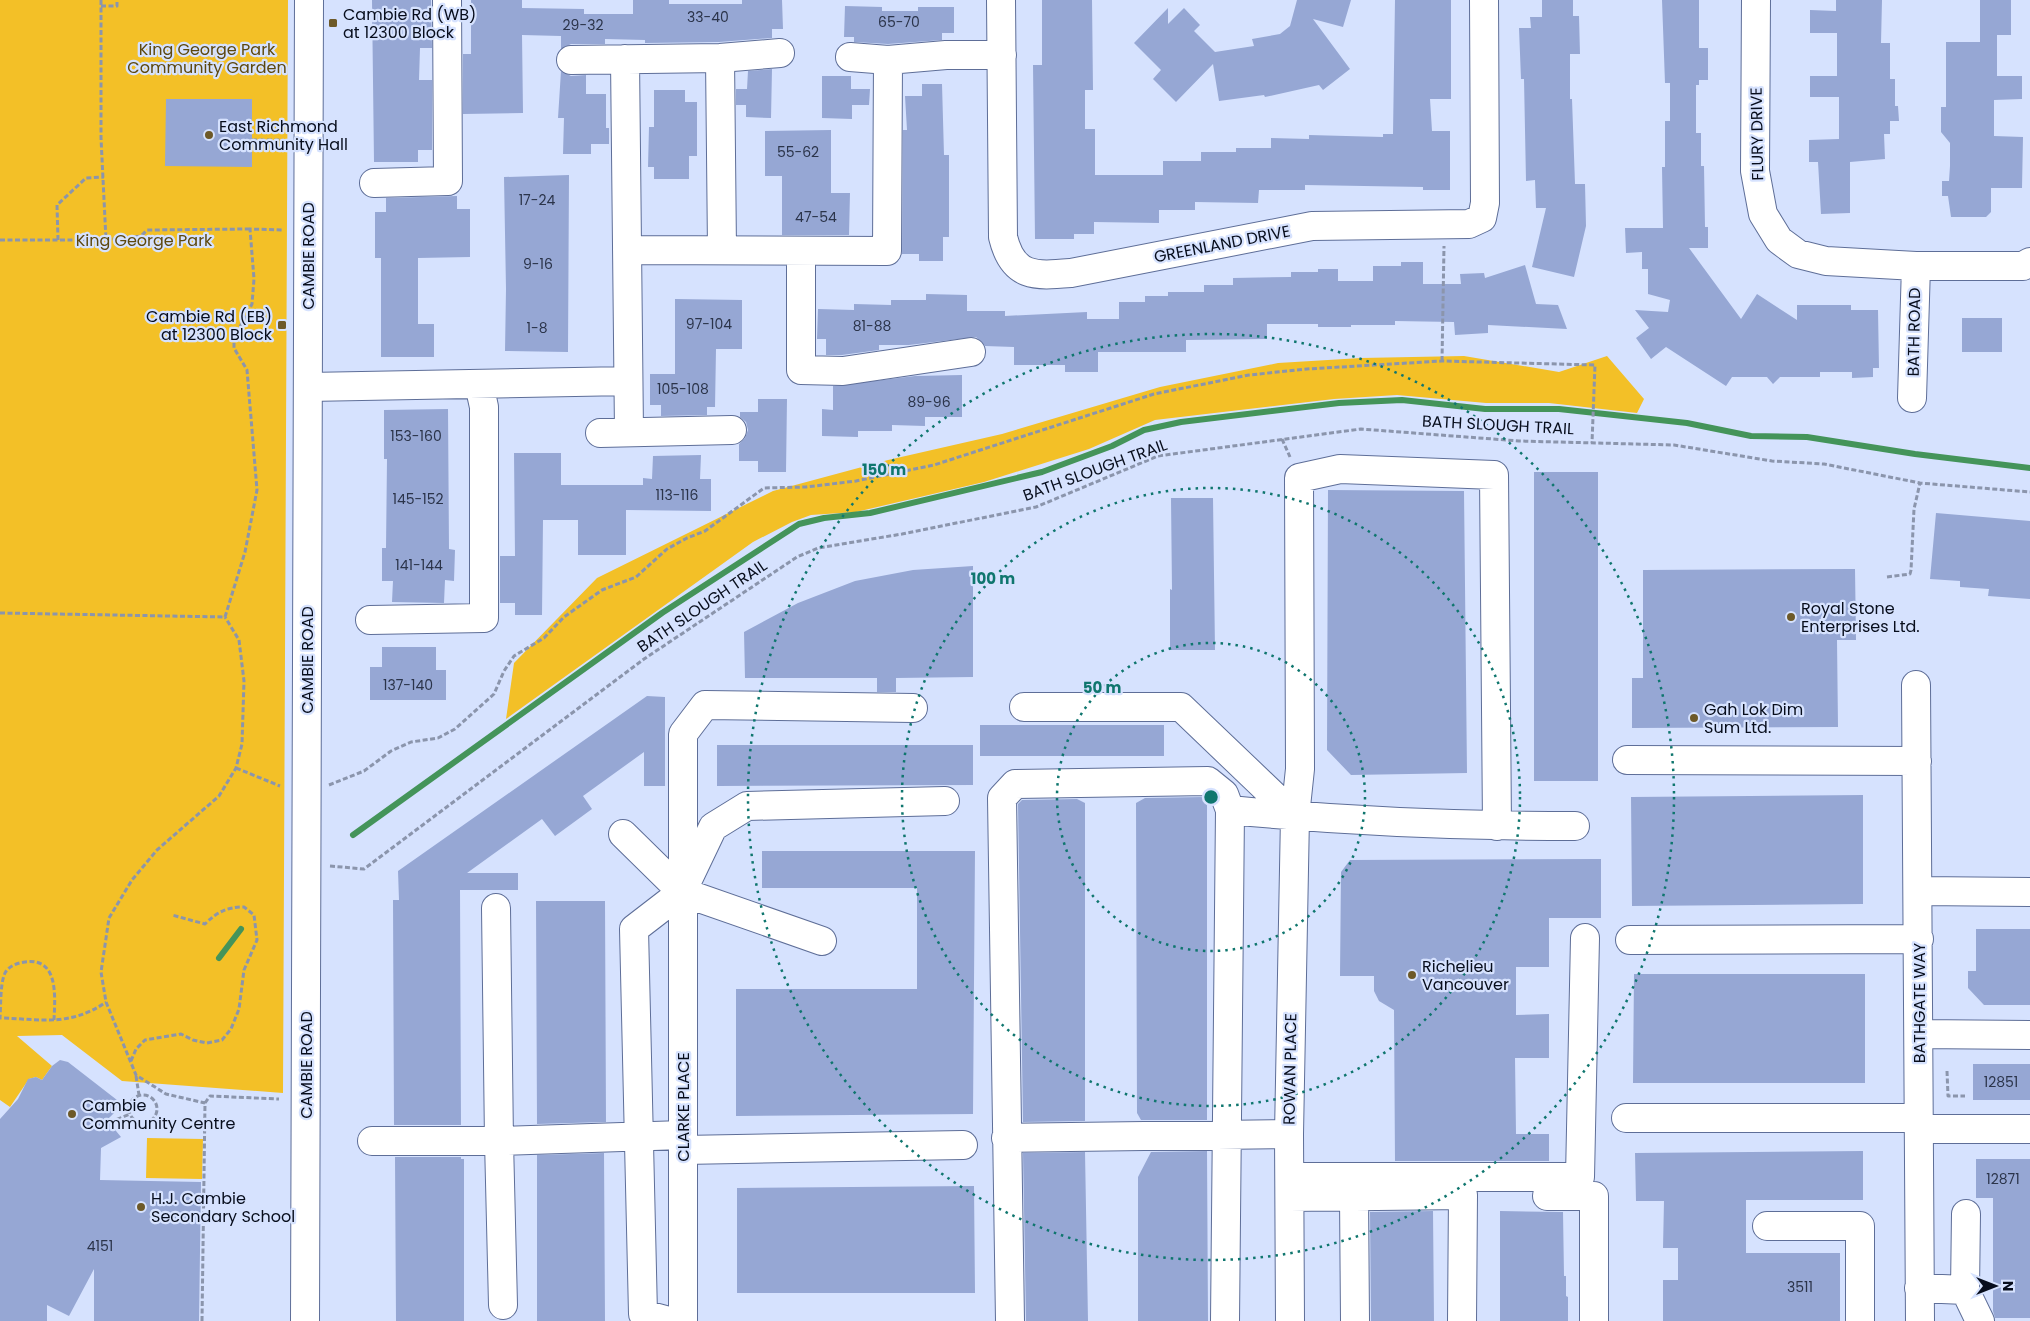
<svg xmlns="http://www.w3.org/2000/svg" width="2030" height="1321" font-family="Poppins,sans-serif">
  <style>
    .green { fill: #f3c027 }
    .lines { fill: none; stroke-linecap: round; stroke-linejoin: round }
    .stream { stroke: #44945a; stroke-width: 6 }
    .building { fill: #96a7d4 }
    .minor-casing { stroke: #5e6e98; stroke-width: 30 }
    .major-casing { stroke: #5e6e98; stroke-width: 30 }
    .path { stroke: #8b95ac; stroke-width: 3; stroke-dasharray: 5 2.5; stroke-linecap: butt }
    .minor { stroke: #fff; stroke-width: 28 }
    .major { stroke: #fff; stroke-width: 28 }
    .ring { fill: none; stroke: #0f766e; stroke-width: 2.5; stroke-dasharray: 2.5 5 }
    .poi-dot { fill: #6d5928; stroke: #d6e2fe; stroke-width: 2 }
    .labels { text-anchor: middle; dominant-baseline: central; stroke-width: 4.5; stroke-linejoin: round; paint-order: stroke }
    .number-label { font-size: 14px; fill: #2b344a }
    .poi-label { font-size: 16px; fill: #070d1c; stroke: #d6e2fe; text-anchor: start }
    .park-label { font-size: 16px; fill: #5d480e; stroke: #d6e2fe }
    .street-label { font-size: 16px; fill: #070d1c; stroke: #d6e2fe }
    .centre { fill: #0f766e; stroke: #d6e2fe; stroke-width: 2.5 }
    .ring-label { font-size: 15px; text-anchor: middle; font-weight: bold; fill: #0f766e; stroke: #d6e2fe; stroke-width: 4.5; stroke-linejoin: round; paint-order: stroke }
  </style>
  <rect width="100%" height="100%" fill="#d6e2fe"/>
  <path class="green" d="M0 0H288L283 1093 122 1081 62 1035 17 1036 52 1066 42 1080 36 1077 29 1079 10 1107 0 1100Z
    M1464 356 1559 372 1607 356 1644 399 1637 413 1549 403H1486L1397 395 1334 399 1155 420 1089 449 984 482 856 512 811 515 792 522 753 542 506 719 514 663 597 578 773 491 888 460 1002 434 1160 387 1278 363 1361 358Z
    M147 1138 203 1139 202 1179 146 1178Z"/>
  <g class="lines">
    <path class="stream" d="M353 835 662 613 799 524 824 518 870 513 1042 472 1112 446 1144 430 1181 422 1339 403 1402 400 1485 409H1559L1687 423 1751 436 1807 437 1915 454 2030 468
      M219 958 241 929"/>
  </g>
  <path class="building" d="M372 0H431L432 48H420L419 80H432V150H418V162H374Z
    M471 0H522V8L584 9V14H633V0H669V4H742V0H782L783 29H772V38L719 42 645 43V40L605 39V44H571L561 49V36L522 35 523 113 463 114V54H471Z
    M1042 0H1092L1093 90H1085V129H1095V175H1163V161H1201V152H1236V148H1271V138L1309 139V135L1383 137V134H1393L1395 0H1451V99H1430L1432 131H1450V190H1423V187L1305 185V190H1259L1258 203 1195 202V210H1159V223L1094 222V234H1074V239H1035L1033 65H1042Z
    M1297 0H1351L1343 27 1313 19 1350 69 1323 90 1319 85 1265 97 1264 95 1219 101 1213 64 1176 102 1153 79 1161 70 1134 43 1168 8V24L1184 8 1200 25 1194 31 1215 52 1254 46 1252 39 1280 34 1290 26Z
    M1542 0H1573V16H1579L1580 54H1570V99H1572L1575 184H1585L1586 226 1574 277 1532 267 1546 208H1536L1535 180 1526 181 1524 79H1521L1519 28H1531L1530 17H1542Z
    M1662 0H1699V48H1708V80H1699V85H1696V133H1701V166H1704L1705 227H1708V248H1689L1741 319 1757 294 1797 320V305H1851V310H1878L1879 368H1873V377L1852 378V372H1820V377H1780L1773 384 1767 377H1732L1726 386 1666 347 1651 359 1636 338 1649 328 1635 310 1668 312 1670 300 1648 294V269H1642V252L1626 253 1625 228H1663L1662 167H1665V121H1670V83H1665Z
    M1836 0H1882L1881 43H1890V79H1895V106H1898L1899 121H1890V134H1884L1885 159 1850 162V213L1821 214 1818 162H1809V140L1839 139V97H1810V76H1837V33H1810V10L1836 11Z
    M1980 0H2011V35H1997V76H2022V99L1994 100V136L2023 137 2022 188H1991V212L1986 217H1951L1948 196H1942V181H1949L1950 166V143L1941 132V107H1946V42H1980Z
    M845 6 882 7V11H918V7H954V33H942V40L888 44 854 42V37H844Z
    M772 69 771 118 746 117V105H736V89H747L748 71Z
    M561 71 571 76 586 75V94H606V128H609V144H591V154H563L564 118H558Z
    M822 76H851V89H870L869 105H852V119L822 118Z
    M922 84H942L944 155H949V237H943V261H919V254H902L903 130H907L905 96H922Z
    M654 90H685V102H697V156H689V179H654V167H648L649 127H654Z
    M166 99H252V167L165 166Z
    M831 130V193H850L849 235H782V176H765V131Z
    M569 175 568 352 505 351 506 289 504 177Z
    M457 196V209H470V257L418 258V324H434V357H381V258H375V212H386V198Z
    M1401 262H1423V284H1461L1460 274 1484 273 1485 278 1525 265 1536 304 1558 305 1567 329 1488 325V333L1455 335 1454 322 1395 321V325H1351V327H1318V324H1267V339L1186 340V352H1098V372H1065V365H1014V347L985 346 976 337 909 345H879V350L842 355H826V339H817L818 309 854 310V304L891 305V300H926V294L967 295V311H1005V316L1087 312V319H1119V302H1145V296H1168V292H1204V285H1233V278L1291 277V272H1318V269H1338V281H1373V266H1401Z
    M675 299 742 300V349H716L715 407H707V415L661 416V405H650V374H675Z
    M1962 318H2002V352H1962Z
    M962 375V417H925V426L892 425V431H858V437L822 436V409L833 410V386L915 376Z
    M758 399H787L786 472H758V461H739V444L745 438 748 430 746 422 740 417V412H758Z
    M448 409 449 549 455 550 454 581 445 580 444 603 392 602 393 581H382V548H386L387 459H384V410Z
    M514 453H561V485H643V478L652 479 653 456 701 455 700 479H711V511L626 510V555H578V520H543L542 615H515V603H500V556H515Z
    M1534 472H1598V781H1534Z
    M1328 490 1464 491 1467 773 1351 775 1327 750Z
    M1171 498H1213L1215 650H1170V589L1172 590Z
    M1936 513 2030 521V599L1988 596 1989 589 1960 587V581L1930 579Z
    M973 566V677L896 678V692H877V678H745L744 632 798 603 855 581 913 570Z
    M1855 569 1856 640H1837L1838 727 1632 728V678H1643V570Z
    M382 647H436V670H446V700H370V667H382Z
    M647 696 665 697V786H644V752L583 796 592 809 555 836 542 819 467 873H518V890H460L461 1125H394L393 900H399L398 871Z
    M980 725H1164V756H980Z
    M717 745H973V785L717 786Z
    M1863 795V904L1632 906 1631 797Z
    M1203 797 1207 800V1120H1141L1137 1113 1136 803 1145 798Z
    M1077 799 1085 803V1121L1023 1122 1018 804 1022 800Z
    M762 851H975L973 1114 736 1116V989H917V888H762Z
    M1601 859V918H1549V967H1516V1015L1549 1014V1058H1515L1516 1134H1549V1161H1395L1394 1010 1379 1001 1374 991V976H1340L1341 872 1350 860Z
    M536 901H605L606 1122 537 1124Z
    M1976 929H2030V1005H1984L1968 988V971H1976Z
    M1634 974H1865V1083H1633Z
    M60 1060 68 1062 117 1100 116 1111 107 1120 121 1137 101 1148 100 1180 201 1182 199 1321H94V1269L69 1316 47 1305V1321H0V1119L18 1099 28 1079 36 1077 42 1080 52 1066Z
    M1973 1064H2030V1100H1973Z
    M1207 1151 1208 1321H1138V1177L1151 1152Z
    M1863 1151V1200H1746V1253H1840V1321H1663V1280H1678V1248H1663L1664 1201H1636L1635 1153Z
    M1085 1152 1088 1321H1026L1023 1153Z
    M604 1153 605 1321H537V1155Z
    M395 1157H461V1159H464V1321H396Z
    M1976 1159H2030V1318H1995L1993 1311V1198H1976Z
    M974 1186 975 1293H737V1188Z
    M1433 1211 1434 1321H1371L1370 1212Z
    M1500 1211 1563 1212 1564 1276H1566V1296L1568 1297V1321H1500Z"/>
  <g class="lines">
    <g class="minor-casing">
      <path id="minor" d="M1001 0 1003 237C1013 278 1035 276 1071 273L1312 226 1469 224 1482 218 1485 203 1484 0
        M1756 0 1755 171 1763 214 1779 240 1798 254 1826 261 1916 266H2023L2030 262
        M850 57 888 60 946 55H1002
        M720 58 722 250
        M625 59 629 432
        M571 60 720 58 780 53
        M374 183 448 181 447 0
        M627 250 887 251 888 60
        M801 251V370L843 371 971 352
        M308 387 628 381
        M1912 398 1916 266
        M600 433 732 430
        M370 620 484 618V407L479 384
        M1916 685 1920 1321
        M1024 707H1181L1295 816
        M1627 760 1917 761
        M1230 810C1344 821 1460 826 1575 826
        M623 834 682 892 822 941
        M1919 891 2030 892
        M496 908 499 1141 683 1135
        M1630 940 1919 939
        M1919 1034 2030 1035
        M1626 1118H1919
        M1919 1129H2030
        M1006 1138 1289 1134
        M372 1141H499L503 1305
        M683 1150 963 1145
        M1290 1177H1580L1585 938
        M1354 1196 1355 1321
        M1547 1196H1594V1321
        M1290 1197 1463 1195 1462 1321
        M1966 1214 1965 1290 1980 1321
        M1767 1226H1860V1321
        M1919 1288 1965 1290
        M669 1321 643 1314 634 929 682 892 713 827 747 806 945 801
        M683 1321V734L705 705 913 708
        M1010 1321 1002 798 1015 784 1208 781 1224 794 1230 810 1225 1321
        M1290 1321 1289 1134 1295 816 1300 769 1299 478 1340 469 1494 475 1497 826"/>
    </g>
    <g class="major-casing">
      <path id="major" d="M305 1321 309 0"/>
    </g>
    <path class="path" d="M101 0V138L106 240
      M101 6H117V0
      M252 140H283
      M0 240H106L141 236 147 230 250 229
      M58 240 57 205 86 178 104 177
      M1442 361 1444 246
      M1282 439 1290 457
      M1887 577 1910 574 1911 570 1914 509 1920 483
      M0 613 225 617 245 552 257 490 247 370 234 348V338L252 304 254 279 250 229 282 230
      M236 768 280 786
      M329 785 364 771 391 751 411 742 438 738 455 729 494 694 504 671 514 656 544 638 564 617 602 590 636 577 667 549 687 538 705 531 764 488 806 487 856 481 934 465 1154 394 1249 375 1307 369 1442 361 1595 365 1592 443
      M330 866 364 869 644 659 797 557 818 548 902 534 1036 507 1158 456 1361 429 1519 441 1674 445 1772 461 1824 464 1920 483 2030 492
      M54 1020C55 997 59 957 25 962 17 963 9 966 5 973 0 984 1 1005 0 1018 41 1019 70 1027 106 1002
      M131 1061 136 1049 145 1040 181 1034 193 1040 207 1043 222 1040 231 1029 239 1009 244 970 257 940 254 915 244 907C227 907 217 912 205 924L172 915
      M1947 1071 1948 1096H1965
      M136 1076 139 1095
      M129 1109a14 14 0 1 1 28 0a14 14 0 1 1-28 0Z
      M205 1103 210 1096 279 1099
      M96 1128 130 1114
      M202 1321 205 1103 166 1094 136 1075 106 1002 101 972 109 918 132 880 157 850 219 796 236 768 242 744 244 681 239 640 225 617"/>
    <use href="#minor" class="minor"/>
    <use href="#major" class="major"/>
  </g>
  <g class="ring">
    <circle cx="1211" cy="797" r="154"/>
    <circle cx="1211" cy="797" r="309"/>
    <circle cx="1211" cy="797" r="463"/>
  </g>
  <g class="poi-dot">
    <rect x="328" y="18" width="10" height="10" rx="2.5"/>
    <circle cx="209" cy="135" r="5"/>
    <rect x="277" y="320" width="10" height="10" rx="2.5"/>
    <circle cx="1791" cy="617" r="5"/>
    <circle cx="1694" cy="718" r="5"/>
    <circle cx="1412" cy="975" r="5"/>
    <circle cx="72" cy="1114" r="5"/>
    <circle cx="141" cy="1207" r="5"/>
  </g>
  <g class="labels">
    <g class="number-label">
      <text x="708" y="17">33-40</text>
      <text x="899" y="22">65-70</text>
      <text x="583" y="25">29-32</text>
      <text x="798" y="152">55-62</text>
      <text x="537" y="200">17-24</text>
      <text x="816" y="217">47-54</text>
      <text x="538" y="264">9-16</text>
      <text x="709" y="324">97-104</text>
      <text x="872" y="326">81-88</text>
      <text x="537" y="328">1-8</text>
      <text x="683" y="389">105-108</text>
      <text x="929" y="402">89-96</text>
      <text x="416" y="436">153-160</text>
      <text x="677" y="495">113-116</text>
      <text x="418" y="499">145-152</text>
      <text x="419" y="565">141-144</text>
      <text x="408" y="685">137-140</text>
      <text x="2001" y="1082">12851</text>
      <text x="2003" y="1179">12871</text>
      <text x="100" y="1246">4151</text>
      <text x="1800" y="1287">3511</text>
    </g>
    <g class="poi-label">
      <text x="343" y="14">Cambie Rd (WB)<tspan x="343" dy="18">at 12300 Block</tspan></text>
      <text x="219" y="126">East Richmond<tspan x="219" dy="18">Community Hall</tspan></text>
      <text x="272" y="316" text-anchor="end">Cambie Rd (EB)<tspan x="272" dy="18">at 12300 Block</tspan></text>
      <text x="1801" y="608">Royal Stone<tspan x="1801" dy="18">Enterprises Ltd.</tspan></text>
      <text x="1704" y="709">Gah Lok Dim<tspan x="1704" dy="18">Sum Ltd.</tspan></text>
      <text x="1422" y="966">Richelieu<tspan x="1422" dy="18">Vancouver</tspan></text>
      <text x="82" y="1105">Cambie<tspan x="82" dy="18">Community Centre</tspan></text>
      <text x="151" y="1198">H.J. Cambie<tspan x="151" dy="18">Secondary School</tspan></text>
    </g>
    <g class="park-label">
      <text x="207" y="49">King George Park<tspan x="207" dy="18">Community Garden</tspan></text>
      <text x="144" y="240">King George Park</text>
    </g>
    <g class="street-label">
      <text transform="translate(1757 134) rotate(-91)">FLURY DRIVE</text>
      <text transform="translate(1222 244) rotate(-11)">GREENLAND DRIVE</text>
      <text transform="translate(308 256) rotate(-90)">CAMBIE ROAD</text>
      <text transform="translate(1914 332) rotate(-89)">BATH ROAD</text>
      <text transform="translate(1498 425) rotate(3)">BATH SLOUGH TRAIL</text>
      <text transform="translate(1095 470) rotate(-20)">BATH SLOUGH TRAIL</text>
      <text transform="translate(702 606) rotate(-34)">BATH SLOUGH TRAIL</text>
      <text transform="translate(307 660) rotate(-90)">CAMBIE ROAD</text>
      <text transform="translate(1919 1003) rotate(-90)">BATHGATE WAY</text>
      <text transform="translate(306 1065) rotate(-90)">CAMBIE ROAD</text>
      <text transform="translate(1290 1069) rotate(-89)">ROWAN PLACE</text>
      <text transform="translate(683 1107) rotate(-90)">CLARKE PLACE</text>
    </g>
  </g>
  <circle cx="1211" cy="797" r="8" class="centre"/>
  <g class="ring-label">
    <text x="884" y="475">150 m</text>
    <text x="993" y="584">100 m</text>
    <text x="1102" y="693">50 m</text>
  </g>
  <g transform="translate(1995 1286) rotate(90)" stroke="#d6e2fe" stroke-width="4" paint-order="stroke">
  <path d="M0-4L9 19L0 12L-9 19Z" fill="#070d1c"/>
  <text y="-8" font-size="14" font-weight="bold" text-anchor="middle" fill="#070d1c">N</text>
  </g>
</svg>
